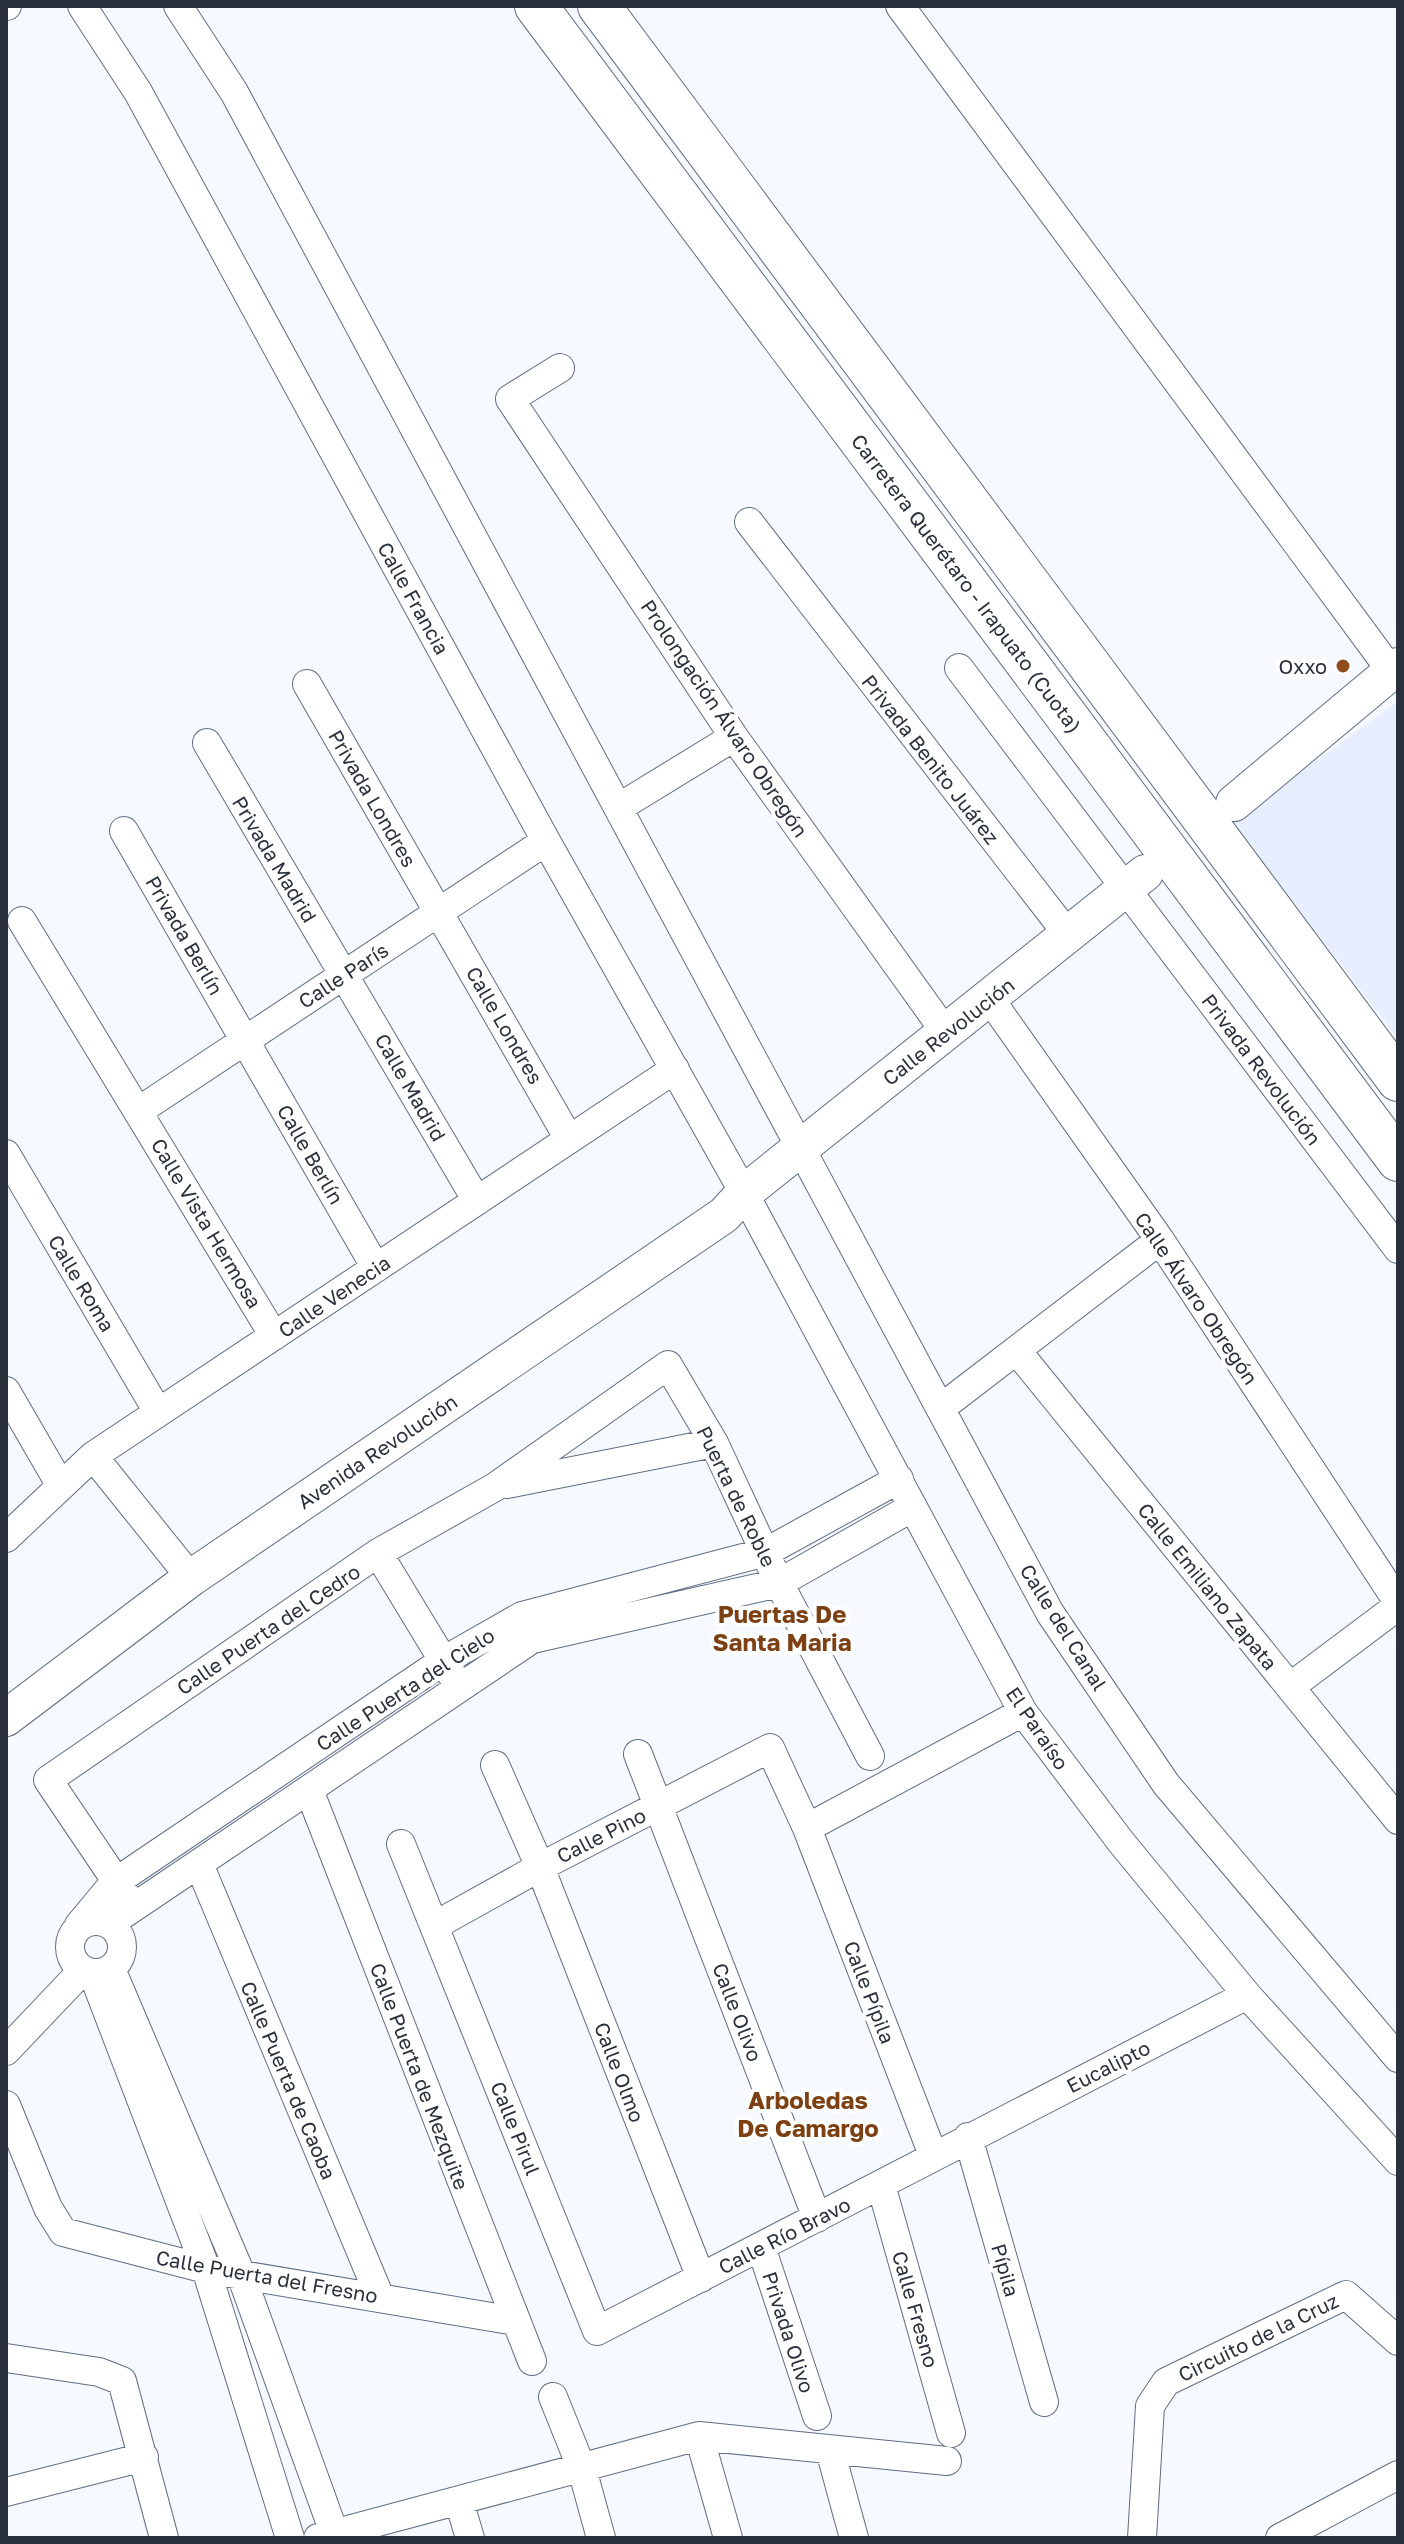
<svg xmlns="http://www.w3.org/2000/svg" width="1404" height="2544" font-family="'Golos Text',sans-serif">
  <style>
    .built { fill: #e7eefd }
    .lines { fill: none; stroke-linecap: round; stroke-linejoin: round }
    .minor-casing { stroke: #606d86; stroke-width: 30 }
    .major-casing { stroke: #606d86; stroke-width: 38 }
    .highway-casing { stroke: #606d86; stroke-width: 44 }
    .minor { stroke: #fff; stroke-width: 28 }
    .major { stroke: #fff; stroke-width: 36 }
    .highway { stroke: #fff; stroke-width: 42 }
    .poi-dot { fill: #904d1d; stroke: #fff; stroke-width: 3 }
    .labels { text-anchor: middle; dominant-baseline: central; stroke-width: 8; stroke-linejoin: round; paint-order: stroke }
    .street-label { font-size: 20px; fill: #2b313c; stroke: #fff }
    .poi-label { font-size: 20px; fill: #2b313c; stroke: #fff; text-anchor: end }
    .quarter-label { font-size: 24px; font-weight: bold; fill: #7c4013; stroke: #fff }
  </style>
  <rect width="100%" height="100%" fill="#f6f9ff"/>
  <path class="built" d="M1398 701V1039L1233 822Z"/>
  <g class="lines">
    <g class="minor-casing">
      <path id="minor" d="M6 6H7
        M82 6 138 92 546 841 744 1193 1023 1712 1121 1842 1247 1995 1398 2161
        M178 6 234 92 1050 1613 1166 1784 1398 2058
        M900 6 1392 672
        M560 368 510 399 734 737 946 1033
        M749 522 1069 936
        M959 668 1398 1249
        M307 684 569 1139
        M207 743 477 1201
        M618 808 734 737
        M124 831 376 1268
        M22 921 274 1336
        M990 999 1160 1240 1398 1602
        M140 1110 546 841
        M6 1154 158 1412
        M1017 1351 1398 1820
        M6 1391 61 1486
        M941 1408 1160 1240
        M93 1456 191 1578
        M507 1484 714 1443
        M6 1538 93 1456 675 1069
        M378 1553 452 1675
        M1290 1687 1398 1606
        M638 1754 817 2218
        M495 1765 540 1867 701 2278
        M309 1790 532 2361
        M807 1828 1023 1712
        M401 1844 597 2331 1247 1995
        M199 1864 379 2295
        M133 1906 48 1780 378 1553 495 1487 668 1365 714 1443 779 1583 870 1756
        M70 1947a26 26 0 1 1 52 0a26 26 0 1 1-52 0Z
        M109 1924 532 1639 779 1583 913 1507
        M79 1925 114 1883 443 1661 522 1616 766 1552 899 1479
        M434 1926 540 1867 770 1748 807 1828 933 2155
        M111 1969 240 2272 336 2538
        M93 1974 206 2269 290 2538
        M6 2051 82 1971
        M6 2105 48 2208 63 2232 206 2269 515 2321
        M968 2137 1044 2402
        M881 2185 951 2433
        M761 2247 817 2416
        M6 2358 99 2372 122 2381 164 2538
        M553 2397 582 2469 601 2538
        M699 2436 728 2538
        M830 2450 854 2538
        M6 2492 144 2457
        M459 2501 470 2538
        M318 2538 699 2436 947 2461
        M1142 2538 1150 2406 1166 2382 1346 2295 1398 2341
        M1280 2538 1398 2475"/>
    </g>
    <g class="major-casing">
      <path id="major" d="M1234 803 1398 666
        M6 1718 191 1578 724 1215 744 1193 1145 873"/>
    </g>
    <g class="highway-casing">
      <path id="highway" d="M536 6 1398 1160
        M599 6 1398 1080"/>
    </g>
    <use href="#minor" class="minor"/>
    <use href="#major" class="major"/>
    <use href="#highway" class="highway"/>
  </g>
  <circle class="poi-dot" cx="1343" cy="666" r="8"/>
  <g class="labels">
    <g class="street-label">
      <text transform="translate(967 583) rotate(53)">Carretera Querétaro - Irapuato (Cuota)</text>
      <text transform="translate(414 598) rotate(61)">Calle Francia</text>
      <text transform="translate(725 718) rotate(56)">Prolongación Álvaro Obregón</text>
      <text transform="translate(931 759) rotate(52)">Privada Benito Juárez</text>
      <text transform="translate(373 798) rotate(60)">Privada Londres</text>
      <text transform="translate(275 859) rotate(59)">Privada Madrid</text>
      <text transform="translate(185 935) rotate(60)">Privada Berlín</text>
      <text transform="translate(343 975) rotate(-33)">Calle París</text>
      <text transform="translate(505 1025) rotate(60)">Calle Londres</text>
      <text transform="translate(948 1031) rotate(-38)">Calle Revolución</text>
      <text transform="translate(1262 1069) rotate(53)">Privada Revolución</text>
      <text transform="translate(411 1087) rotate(60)">Calle Madrid</text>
      <text transform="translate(311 1154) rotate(60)">Calle Berlín</text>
      <text transform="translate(207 1223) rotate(59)">Calle Vista Hermosa</text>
      <text transform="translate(82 1283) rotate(59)">Calle Roma</text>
      <text transform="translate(334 1296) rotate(-34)">Calle Venecia</text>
      <text transform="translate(1197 1298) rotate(56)">Calle Álvaro Obregón</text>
      <text transform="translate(377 1451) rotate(-34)">Avenida Revolución</text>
      <text transform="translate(737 1496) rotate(64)">Puerta de Roble</text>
      <text transform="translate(1208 1586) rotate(51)">Calle Emiliano Zapata</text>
      <text transform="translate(1064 1627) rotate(58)">Calle del Canal</text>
      <text transform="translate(268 1629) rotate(-34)">Calle Puerta del Cedro</text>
      <text transform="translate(405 1689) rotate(-33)">Calle Puerta del Cielo</text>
      <text transform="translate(1038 1728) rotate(56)">El Paraíso</text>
      <text transform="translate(601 1835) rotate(-27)">Calle Pino</text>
      <text transform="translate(870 1992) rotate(69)">Calle Pípila</text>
      <text transform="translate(738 2012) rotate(69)">Calle Olivo</text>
      <text transform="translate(1108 2066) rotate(-27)">Eucalipto</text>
      <text transform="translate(620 2072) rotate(69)">Calle Olmo</text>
      <text transform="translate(420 2076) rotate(69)">Calle Puerta de Mezquite</text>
      <text transform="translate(289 2080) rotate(67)">Calle Puerta de Caoba</text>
      <text transform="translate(516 2128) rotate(68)">Calle Pirul</text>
      <text transform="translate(784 2235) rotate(-27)">Calle Río Bravo</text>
      <text transform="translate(1006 2270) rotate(74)">Pípila</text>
      <text transform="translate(267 2276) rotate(10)">Calle Puerta del Fresno</text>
      <text transform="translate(916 2309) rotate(74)">Calle Fresno</text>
      <text transform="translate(789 2332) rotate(72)">Privada Olivo</text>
      <text transform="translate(1258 2337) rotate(-26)">Circuito de la Cruz</text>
    </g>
    <g class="poi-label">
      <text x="1327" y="666">Oxxo</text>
    </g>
    <g class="quarter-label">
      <text x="782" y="1613">Puertas De<tspan x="782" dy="28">Santa Maria</tspan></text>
      <text x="808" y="2099">Arboledas<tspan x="808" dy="28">De Camargo</tspan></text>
    </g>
  </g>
  <rect width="1404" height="2544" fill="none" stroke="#2b313c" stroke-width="16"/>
</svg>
